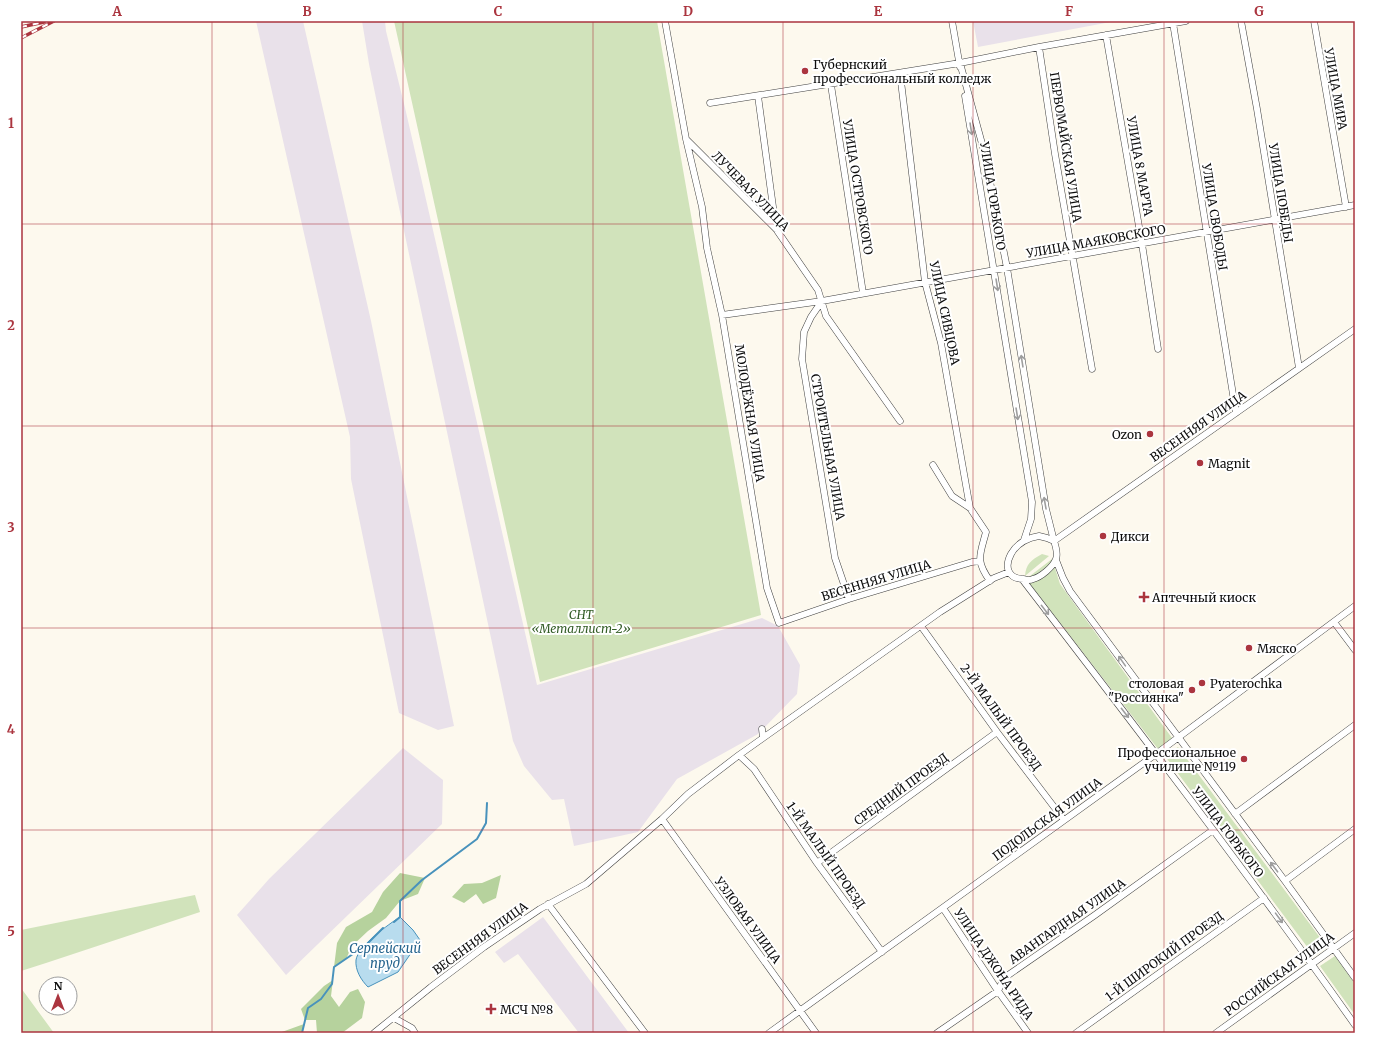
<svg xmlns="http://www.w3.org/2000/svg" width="1376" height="1054" font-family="Merriweather,serif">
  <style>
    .industrial { fill: #e9e1ea }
    .green { fill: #d1e3bb }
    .forest { fill: #b6d29d }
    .water { fill: #b8dcee; stroke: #4892bc }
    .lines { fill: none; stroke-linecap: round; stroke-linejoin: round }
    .stream { stroke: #4892bc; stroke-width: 2 }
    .minor-casing { stroke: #3f3f3f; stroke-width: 7 }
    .minor { stroke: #fff; stroke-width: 6 }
    .rail-casing { stroke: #ab353f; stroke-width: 3.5 }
    .rail { stroke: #fff; stroke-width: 2; stroke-dasharray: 6; stroke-linecap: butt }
    .oneway { stroke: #9e9e9e }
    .grid { fill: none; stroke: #ab353f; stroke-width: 1; stroke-opacity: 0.55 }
    .poi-dot { fill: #ab353f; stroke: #fff; stroke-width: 1.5 }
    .labels { text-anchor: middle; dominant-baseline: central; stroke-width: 4; stroke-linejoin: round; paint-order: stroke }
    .poi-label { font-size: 12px; fill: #0c0c0c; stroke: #fff; text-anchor: start }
    .street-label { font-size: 12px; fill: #0c0c0c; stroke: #fff }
    .park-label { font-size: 12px; font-style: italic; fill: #325c25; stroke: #fff }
    .water-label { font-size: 13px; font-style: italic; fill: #25648e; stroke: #fff }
    .neatline { fill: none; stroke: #ab353f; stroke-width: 1.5 }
    .grid-label { font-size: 13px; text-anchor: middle; font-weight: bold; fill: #ab353f }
  </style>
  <rect width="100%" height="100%" fill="#fdf9ee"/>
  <path class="industrial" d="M256 21H303L371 321 454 726 438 730 399 713 351 479 350 437Z
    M362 21H385L386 31 406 112 537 685 762 618 778 626 800 665 797 694 758 734 677 779 638 832 574 846 564 799 552 800 524 766 513 741 384 137 369 64Z
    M973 21H1116L978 47Z
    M403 748 443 780 442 824 286 975 237 915 269 879Z
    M543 917 629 1033H579L518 954 504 963 495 952Z"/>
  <path class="green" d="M394 21H657L761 615 540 682Z
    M1042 554 1049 556 1025 576C1026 564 1031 560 1042 554Z
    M1052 559 1060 584 1172 738 1158 749 1026 579Z
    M1178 747 1327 947 1314 956 1165 756Z
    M195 895 200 912 46 963 21 971V930Z
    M1335 956 1355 984V1015L1320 966Z
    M21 988 54 1033H21Z"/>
  <path class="forest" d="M400 873 425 878 418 894 400 901 386 918 368 931 352 946 346 959 334 967 337 943 346 927 372 912 383 892Z
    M501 875 496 898 483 904 476 894 464 903 452 897 464 884 482 883Z
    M333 980 331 996 339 1007 350 992 358 989 365 1002 362 1018 342 1033H317L316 1020H305L301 1009 324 986Z
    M304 1024 302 1033H279Z"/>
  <path class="water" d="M400 917 413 930 420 940 398 972 368 987C361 980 355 970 356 960 358 946 389 924 400 917Z"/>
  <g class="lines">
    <path class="stream" d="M394 922 400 917V901L422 880 477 839 486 823 487 803
      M302 1033 308 1008 321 999 332 984 334 967 366 945 383 928"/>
    <g class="minor-casing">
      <path id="minor" d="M665 21 686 139 702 207 707 248 722 315 767 588 779 623 849 599 972 562 980 561
        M952 21 960 67
        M1241 21 1257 109 1299 368
        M1314 21 1346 207
        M1173 23 1236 413
        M1106 35 1142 244 1158 349
        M1039 47 1055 154 1092 369
        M960 63 984 151 1007 268 1046 509 1054 541 1355 329
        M900 73 925 282 941 343 970 508
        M831 85 863 293
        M758 96 776 229
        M965 96 1032 502 1031 519 1024 540
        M710 103 960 63 1039 47 1186 21
        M687 140 776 229 818 290 826 316 900 421
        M822 301 811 317 804 332 802 359 835 558 849 599
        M722 315 822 301 1355 205
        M933 465 952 496 970 508 986 532C980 555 975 560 990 581
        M1039 536 1047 538 1054 541C1056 547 1058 554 1056 559 1053 567 1041 577 1033 579 1031 580 1027 580 1024 579 1008 579 1004 567 1011 554 1017 543 1027 538 1039 536Z
        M1056 560 1063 578 1070 591 1285 881 1355 978
        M1022 579C1135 726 1248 873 1355 1025
        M1334 622 1355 650
        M921 626 997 732 1064 820
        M762 729 763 738 739 755 754 769 817 863 882 952
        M763 738 940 612 994 578 1009 572
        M1235 814 1355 725
        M662 819 816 1033
        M817 863 997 732
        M1285 881 1355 829
        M548 904 645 1033
        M943 908 998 991 1028 1033
        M394 1018 412 1028 415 1033
        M374 1033 431 987 484 947 540 909 586 884 662 819 688 794 739 755
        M769 1033 1156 754 1355 606
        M937 1033 998 991 1004 978 1095 915 1213 830
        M1076 1033 1264 898
        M1216 1033 1355 933"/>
    </g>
    <use href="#minor" class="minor"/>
    <g class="rail-casing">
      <path id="rail" d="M21 27 44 22
        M21 38 54 21"/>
    </g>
    <use href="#rail" class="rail"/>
  </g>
  <defs><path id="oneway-shaft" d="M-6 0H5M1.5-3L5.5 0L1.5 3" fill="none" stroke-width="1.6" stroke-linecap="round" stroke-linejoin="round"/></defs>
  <g class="oneway">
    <use href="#oneway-shaft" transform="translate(971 129) rotate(81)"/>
    <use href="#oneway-shaft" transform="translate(997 285) rotate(81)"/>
    <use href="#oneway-shaft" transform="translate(1022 361) rotate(-99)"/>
    <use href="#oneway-shaft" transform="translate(1017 414) rotate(81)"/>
    <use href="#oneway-shaft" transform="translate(1045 503) rotate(-100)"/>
    <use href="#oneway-shaft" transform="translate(1045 610) rotate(52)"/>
    <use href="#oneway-shaft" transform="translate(1122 661) rotate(-125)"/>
    <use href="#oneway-shaft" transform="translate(1125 713) rotate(52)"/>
    <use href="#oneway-shaft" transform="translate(1274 867) rotate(-127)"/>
    <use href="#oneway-shaft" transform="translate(1279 918) rotate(54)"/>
  </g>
  <path class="grid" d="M212 21V1033M403 21V1033M593 21V1033M783 21V1033M973 21V1033M1164 21V1033M21 224H1355M21 426H1355M21 628H1355M21 830H1355"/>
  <g class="poi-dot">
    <circle cx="805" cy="71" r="4"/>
    <circle cx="1150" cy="434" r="4"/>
    <circle cx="1200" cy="463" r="4"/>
    <circle cx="1103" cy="536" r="4"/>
    <path d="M1142 591h4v4h4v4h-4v4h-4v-4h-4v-4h4z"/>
    <circle cx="1249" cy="648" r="4"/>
    <circle cx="1202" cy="683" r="4"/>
    <circle cx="1192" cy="690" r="4"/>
    <circle cx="1244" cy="759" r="4"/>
    <path d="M489 1003h4v4h4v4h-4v4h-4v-4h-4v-4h4z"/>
  </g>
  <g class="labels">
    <g class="poi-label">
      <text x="813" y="64">Губернский<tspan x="813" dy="14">профессиональный колледж</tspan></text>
      <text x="1142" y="434" text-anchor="end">Ozon</text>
      <text x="1208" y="463">Magnit</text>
      <text x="1111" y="536">Дикси</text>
      <text x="1152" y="597">Аптечный киоск</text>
      <text x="1257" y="648">Мяско</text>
      <text x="1184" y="683" text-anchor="end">столовая<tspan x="1184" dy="14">"Россиянка"</tspan></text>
      <text x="1210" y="683">Pyaterochka</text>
      <text x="1236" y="752" text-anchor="end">Профессиональное<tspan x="1236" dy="14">училище №119</tspan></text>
      <text x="500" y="1009">МСЧ №8</text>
    </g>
    <g class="street-label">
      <text transform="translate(1336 89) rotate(80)">УЛИЦА МИРА</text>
      <text transform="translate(1066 147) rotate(81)">ПЕРВОМАЙСКАЯ УЛИЦА</text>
      <text transform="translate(1140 166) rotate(80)">УЛИЦА 8 МАРТА</text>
      <text transform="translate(858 187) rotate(81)">УЛИЦА ОСТРОВСКОГО</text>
      <text transform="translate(751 191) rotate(46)">ЛУЧЕВАЯ УЛИЦА</text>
      <text transform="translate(1281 193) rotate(81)">УЛИЦА ПОБЕДЫ</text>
      <text transform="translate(993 196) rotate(81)">УЛИЦА ГОРЬКОГО</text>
      <text transform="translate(1215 217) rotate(81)">УЛИЦА СВОБОДЫ</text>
      <text transform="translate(1096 241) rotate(-10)">УЛИЦА МАЯКОВСКОГО</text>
      <text transform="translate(945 313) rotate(78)">УЛИЦА СИВЦОВА</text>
      <text transform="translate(750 413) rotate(81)">МОЛОДЁЖНАЯ УЛИЦА</text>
      <text transform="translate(1198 426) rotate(-35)">ВЕСЕННЯЯ УЛИЦА</text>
      <text transform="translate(828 447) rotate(80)">СТРОИТЕЛЬНАЯ УЛИЦА</text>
      <text transform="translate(876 580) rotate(-17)">ВЕСЕННЯЯ УЛИЦА</text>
      <text transform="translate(1001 717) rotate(54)">2-Й МАЛЫЙ ПРОЕЗД</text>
      <text transform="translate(901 789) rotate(-36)">СРЕДНИЙ ПРОЕЗД</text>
      <text transform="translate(1047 819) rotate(-36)">ПОДОЛЬСКАЯ УЛИЦА</text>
      <text transform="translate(1228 832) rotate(53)">УЛИЦА ГОРЬКОГО</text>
      <text transform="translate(826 855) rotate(55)">1-Й МАЛЫЙ ПРОЕЗД</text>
      <text transform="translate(748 920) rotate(54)">УЗЛОВАЯ УЛИЦА</text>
      <text transform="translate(1067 921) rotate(-35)">АВАНГАРДНАЯ УЛИЦА</text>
      <text transform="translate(480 938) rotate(-36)">ВЕСЕННЯЯ УЛИЦА</text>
      <text transform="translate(1164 956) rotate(-36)">1-Й ШИРОКИЙ ПРОЕЗД</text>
      <text transform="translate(994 964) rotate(56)">УЛИЦА ДЖОНА РИДА</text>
      <text transform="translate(1279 974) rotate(-36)">РОССИЙСКАЯ УЛИЦА</text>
    </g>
    <g class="park-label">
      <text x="581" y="614">СНТ<tspan x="581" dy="14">«Металлист-2»</tspan></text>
    </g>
    <g class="water-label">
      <text x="385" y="948">Серпейский<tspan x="385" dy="15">пруд</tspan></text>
    </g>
  </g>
  <rect width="1376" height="1054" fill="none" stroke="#ffffff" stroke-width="44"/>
  <g transform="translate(58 996)"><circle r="19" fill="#ffffff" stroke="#9e9e9e"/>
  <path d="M0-3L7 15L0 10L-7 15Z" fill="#ab353f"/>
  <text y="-6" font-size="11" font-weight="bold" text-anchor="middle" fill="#0c0c0c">N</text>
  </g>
  <rect x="22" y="22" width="1332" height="1010" class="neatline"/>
  <g class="grid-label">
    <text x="117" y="16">A</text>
    <text x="307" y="16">B</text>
    <text x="498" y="16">C</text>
    <text x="688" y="16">D</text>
    <text x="878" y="16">E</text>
    <text x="1069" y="16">F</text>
    <text x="1259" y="16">G</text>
    <text x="11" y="128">1</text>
    <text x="11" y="330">2</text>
    <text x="11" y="532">3</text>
    <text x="11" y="734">4</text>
    <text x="11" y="936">5</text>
  </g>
</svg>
